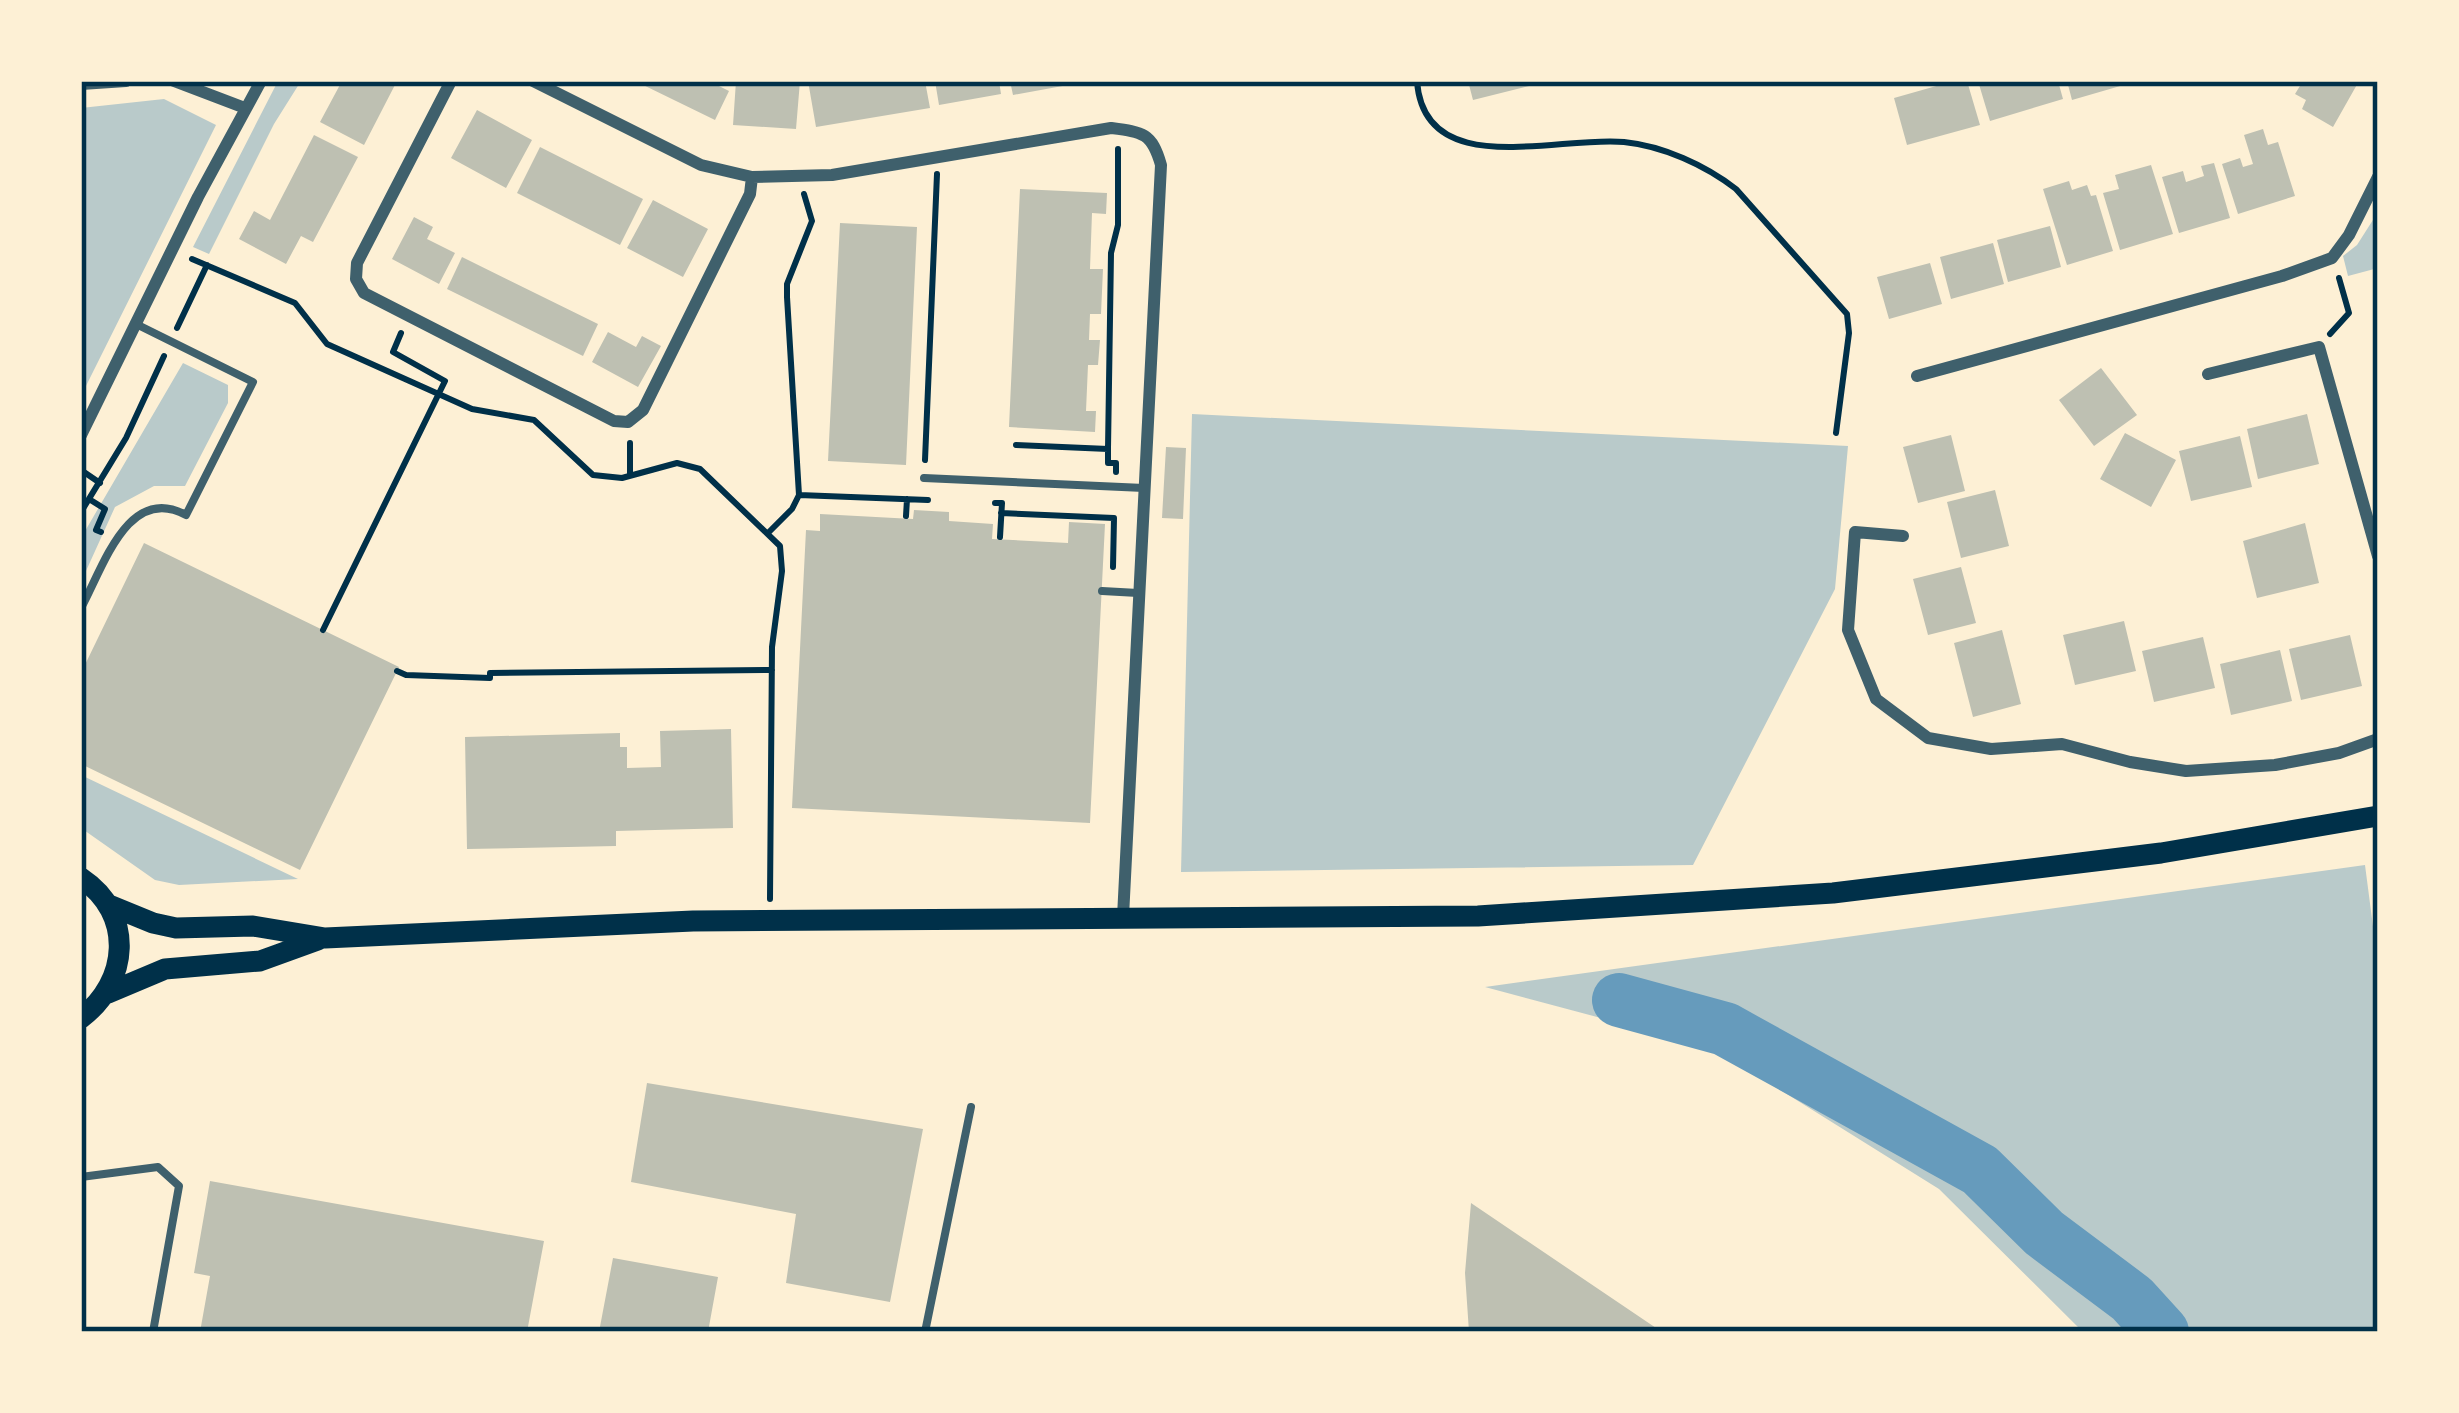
<svg xmlns="http://www.w3.org/2000/svg" width="2459" height="1413" font-family="'Space Grotesk',sans-serif">
  <style>
    .green { fill: #b9caca }
    .lines { fill: none; stroke-linecap: round; stroke-linejoin: round }
    .river { stroke: #669bbc; stroke-width: 54 }
    .building { fill: #bec0b2 }
    .path { stroke: #003049; stroke-width: 6 }
    .service { stroke: #3f606c; stroke-width: 8 }
    .minor { stroke: #3f606c; stroke-width: 12 }
    .secondary { stroke: #003049; stroke-width: 21 }
    .neatline { fill: none; stroke: #003049; stroke-width: 4.5 }
  </style>
  <rect width="100%" height="100%" fill="#fdf0d5"/>
  <path class="green" d="M278 81H301L274 124 209 254 193 247Z
    M164 99 216 125 81 396V108Z
    M2378 212V268L2348 276 2343 256 2357 245Z
    M183 363 228 385V403L185 486H154L115 507 81 582V538Z
    M1192 414 1848 446 1835 589 1693 865 1181 872Z
    M81 775 298 879 179 885 155 880 81 828Z
    M2365 865 2378 965V1332H2083L1939 1189 1713 1048 1485 987Z"/>
  <g class="lines">
    <path class="river" d="M1619 1000 1725 1029 1980 1170 2044 1233 2132 1299 2162 1332"/>
  </g>
  <path class="building" d="M342 81H397L364 145 320 122Z
    M635 81H709L729 91 715 120Z
    M736 81H800L796 129 733 125Z
    M808 81H925L930 108 816 127Z
    M935 81H999L1001 94 939 105Z
    M1010 81H1079V83L1013 95Z
    M1468 81H1541V83L1473 100Z
    M1954 81H1967L1980 125 1907 145 1894 98Z
    M1978 81H2058L2063 99 1990 121Z
    M2067 81H2134V82L2072 100Z
    M2303 81H2359L2333 127 2302 109 2306 100 2295 94Z
    M477 110 532 140 506 188 451 158Z
    M2263 129 2268 145 2278 142 2295 196 2238 214 2222 164 2240 158 2243 167 2253 164 2244 135Z
    M314 135 358 157 313 242 301 236 286 264 239 239 254 211 270 220Z
    M540 147 643 199 620 245 517 193Z
    M2214 163 2230 218 2179 233 2162 177 2183 171 2186 182 2204 176 2201 166Z
    M2151 165 2173 234 2120 250 2103 193 2119 189 2115 175Z
    M2069 181 2072 190 2087 185 2091 196 2096 195 2113 251 2067 265 2043 189Z
    M1020 189 1107 193 1106 214 1092 213 1090 269H1103L1101 314H1090L1089 340H1100L1098 365H1088L1086 411H1096L1095 432 1009 427Z
    M653 200 708 229 683 277 627 248Z
    M414 217 433 227 427 239 455 253 439 284 392 259Z
    M840 223 917 227 906 465 828 461Z
    M2050 226 2061 267 2008 282 1997 240Z
    M1993 243 2004 284 1951 299 1940 257Z
    M462 257 598 324 583 356 447 289Z
    M1930 263 1942 304 1889 319 1877 277Z
    M608 332 636 347 642 336 661 346 638 387 592 362Z
    M2101 368 2137 415 2094 446 2059 400Z
    M2307 414 2319 464 2258 479 2247 429Z
    M2125 433 2176 460 2151 507 2100 479Z
    M1951 435 1965 491 1918 503 1903 447Z
    M2240 436 2252 487 2191 501 2179 451Z
    M1166 447 1186 448 1183 519 1162 518Z
    M1995 490 2009 546 1961 558 1947 502Z
    M914 510 949 512V521L993 524 992 539 1068 543 1069 522 1105 524 1090 823 792 808 806 530 820 531V514L913 519Z
    M2305 523 2319 583 2257 598 2243 541Z
    M144 543 399 667 300 870 81 764V673Z
    M1961 567 1976 623 1928 635 1913 579Z
    M2124 621 2136 671 2075 685 2063 635Z
    M2002 630 2021 704 1973 717 1954 643Z
    M2350 635 2362 686 2301 700 2289 649Z
    M2203 637 2215 688 2154 702 2142 651Z
    M2280 650 2292 701 2231 715 2220 664Z
    M731 729 733 828 616 831V846L467 849 465 737 620 733V747H627V768L661 767 660 731Z
    M647 1083 923 1129 890 1302 786 1283 796 1214 631 1182Z
    M210 1181 544 1241 527 1332H200L210 1276 194 1273Z
    M1471 1203 1662 1332H1469L1465 1273Z
    M613 1258 718 1277 708 1332H599Z"/>
  <g class="lines">
    <path class="path" d="M1417 81C1424 182 1559 135 1624 142 1663 146 1705 165 1736 189L1847 314 1849 333 1836 433
      M804 194 812 221 787 284V297L799 495 928 500
      M192 259 295 303 327 344 472 409 534 420 593 475 622 478 677 463 700 469 780 546 782 571 772 647 770 899
      M177 328 207 265
      M2330 334 2349 313 2339 278
      M630 443V475
      M1016 445 1108 449 1111 253 1118 225V149
      M1108 449V463H1116V472
      M925 460 937 174
      M81 470 100 483
      M89 499 105 509 96 530 101 532
      M995 503H1002L1000 537
      M81 512 126 438 164 356
      M1001 513 1114 518 1113 567
      M906 516 907 499
      M768 533 792 509 799 495
      M323 630 445 381 393 352 401 333
      M397 671 406 675 490 678V673L772 670"/>
    <path class="service" d="M924 478 1144 488
      M1102 591 1138 593
      M81 608C103 568 128 483 186 515L253 382 136 324
      M81 1177 158 1167 179 1186 153 1332
      M925 1332 971 1107"/>
    <path class="minor" d="M174 81 245 108
      M451 81 357 263 356 279 364 293 614 421 628 422 643 410 750 194 752 177
      M533 81 701 165 752 177 832 175 1111 128C1143 132 1152 133 1161 165L1123 917
      M81 84 126 81
      M2208 374 2319 347 2378 556
      M1917 376 2282 276 2332 258 2349 235 2378 177
      M81 435 198 197 261 81
      M1903 536 1855 532 1848 630 1876 699 1928 738 1991 749 2062 744 2130 762 2186 771 2275 765 2339 753 2378 739"/>
    <path class="secondary" d="M81 878C135 914 129 982 81 1018
      M109 905 153 923 176 928 253 926 325 938 693 921 1478 916 1833 893 2161 853 2378 816
      M108 993 165 969 260 961 318 940"/>
  </g>
  <rect width="2459" height="1413" fill="none" stroke="#fdf0d5" stroke-width="168"/>
  <rect x="84" y="84" width="2291" height="1245" class="neatline"/>
</svg>
